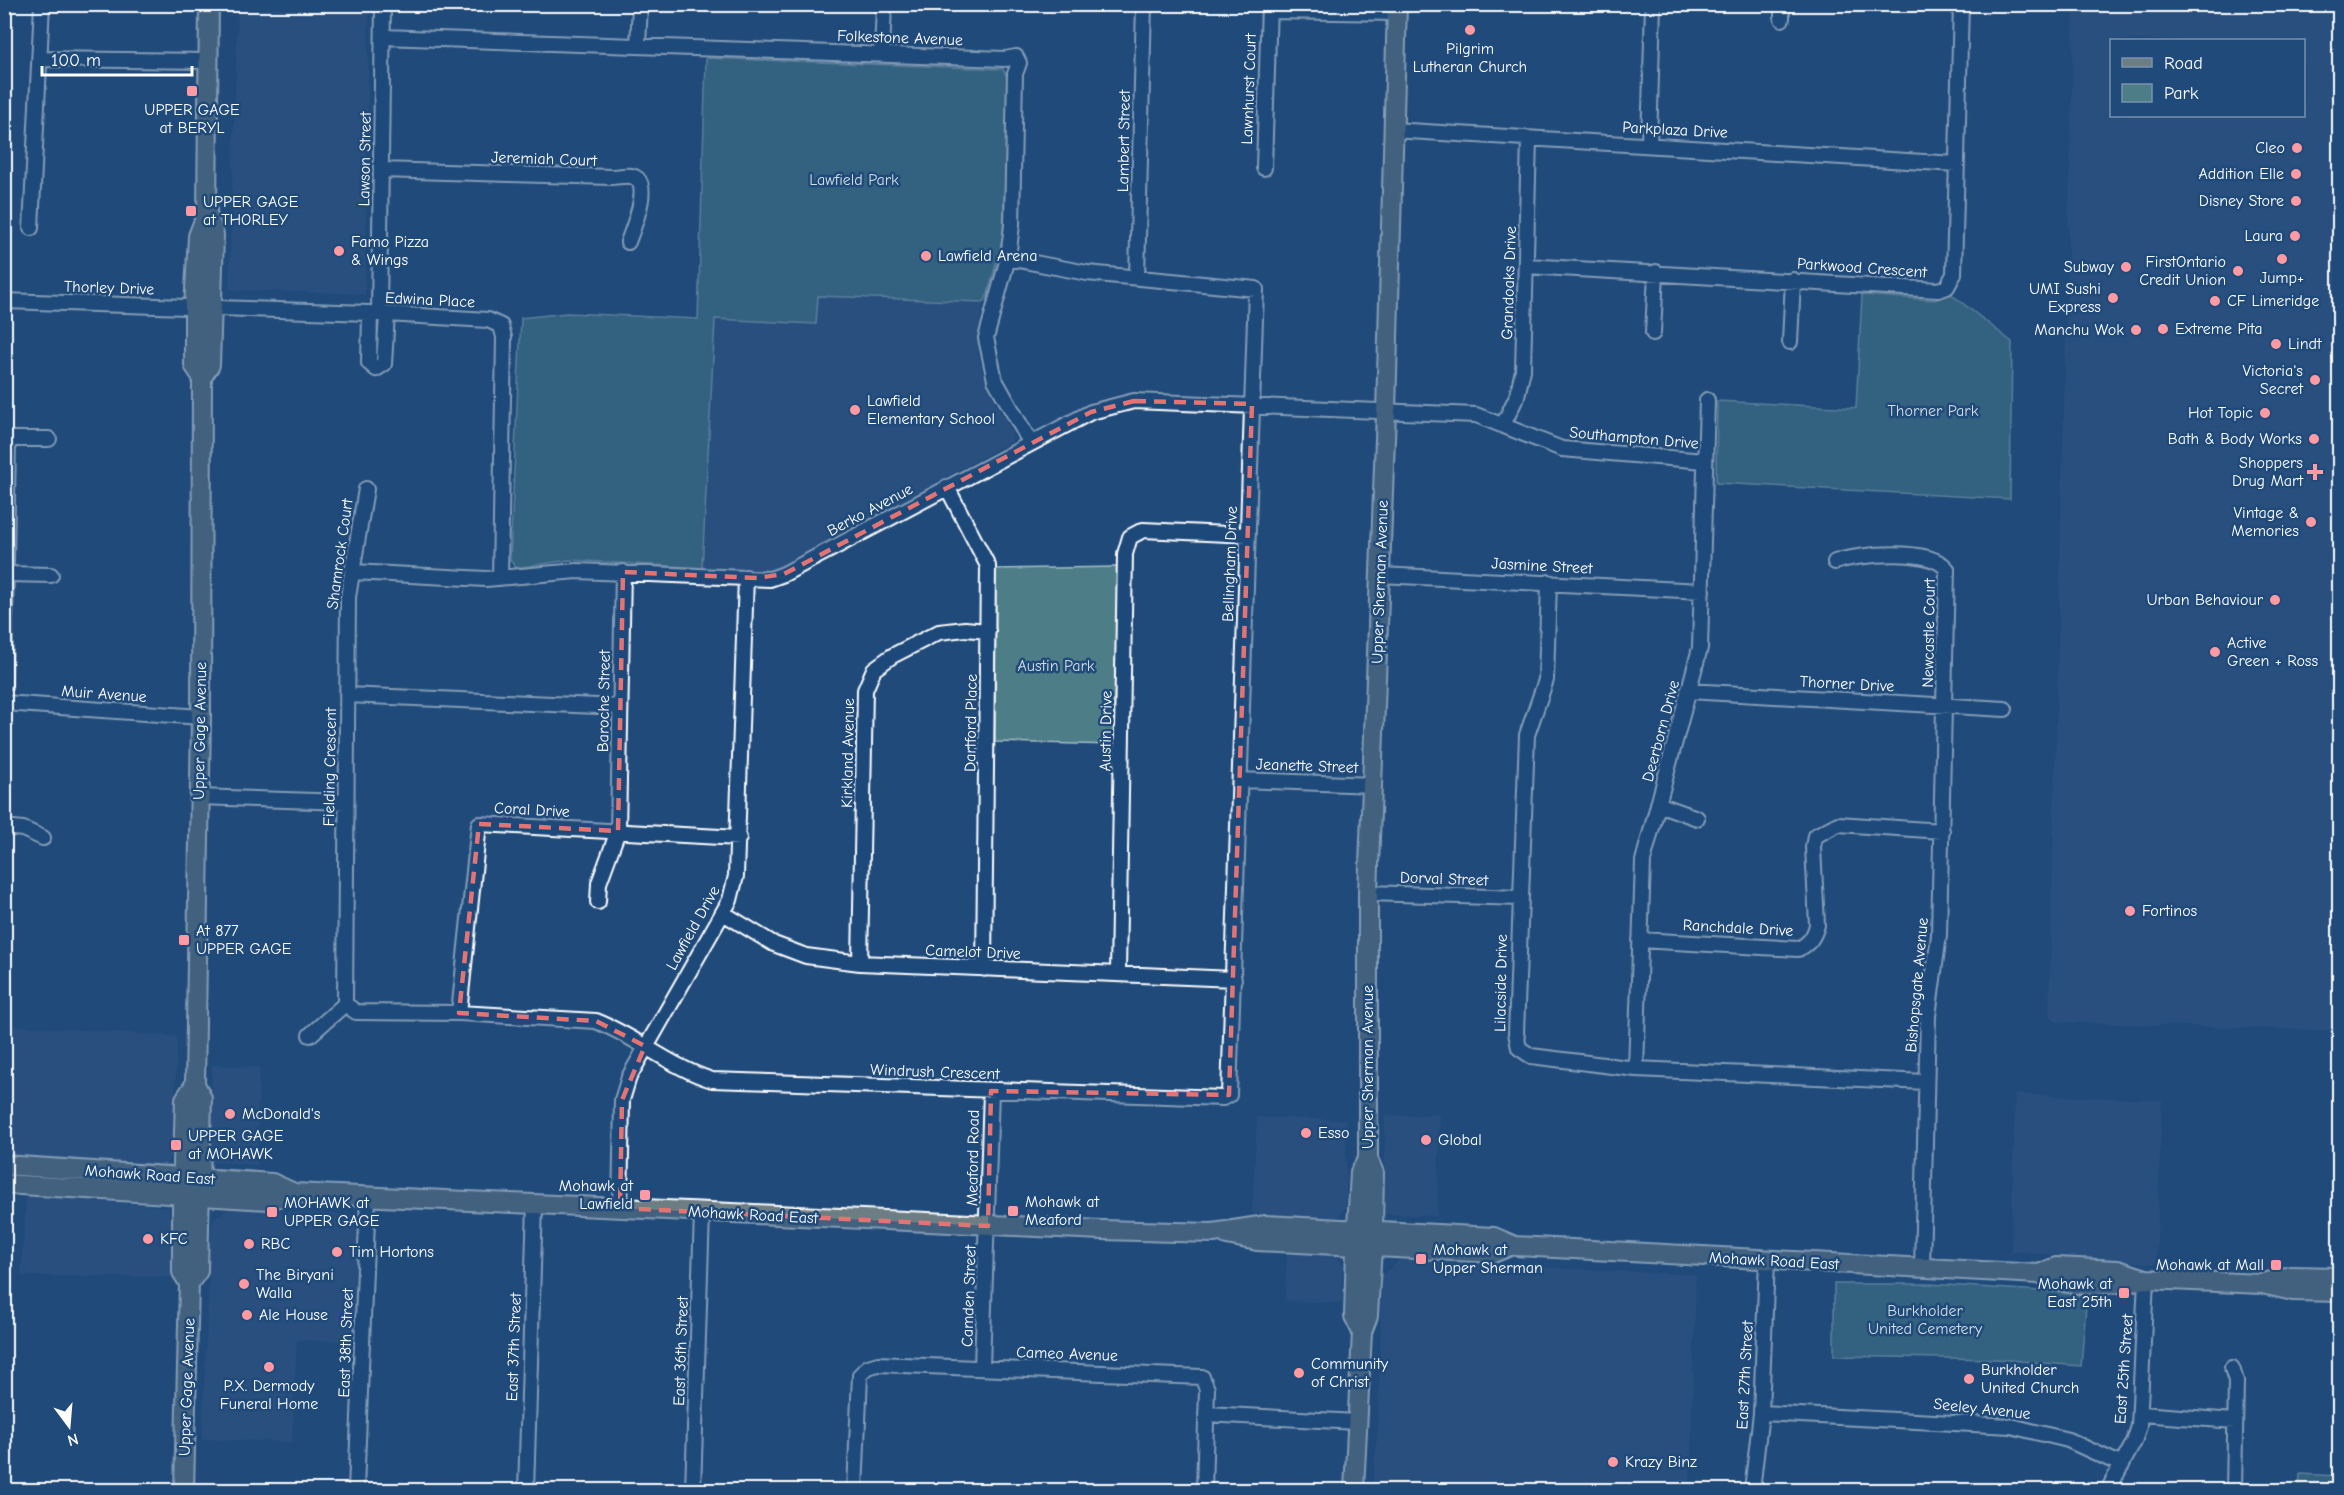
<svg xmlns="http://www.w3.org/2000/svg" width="2344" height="1495" font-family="'Comic Neue',sans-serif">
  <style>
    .built { fill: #355786; fill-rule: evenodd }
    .green { fill: #4d7d87; stroke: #a6bec3; stroke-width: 1.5 }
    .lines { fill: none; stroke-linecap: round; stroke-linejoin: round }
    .minor-casing { stroke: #fff; stroke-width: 18 }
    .major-casing { stroke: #fff; stroke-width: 22 }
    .minor { stroke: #1f4a7a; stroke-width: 14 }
    .major { stroke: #6d7d84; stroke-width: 18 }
    .marked { fill: none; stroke: #e47373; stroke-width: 4.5; stroke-dasharray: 12 8; stroke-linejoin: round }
    .poi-dot { fill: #ff9aa2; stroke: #1f4a7a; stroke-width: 2 }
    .labels { text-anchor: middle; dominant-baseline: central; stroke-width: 5; stroke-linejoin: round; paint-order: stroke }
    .street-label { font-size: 16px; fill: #fff; stroke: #1f4a7a }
    .poi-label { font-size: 16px; fill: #fff; stroke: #1f4a7a; text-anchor: start }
    .park-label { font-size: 16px; fill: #d2dee1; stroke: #1f4a7a }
  </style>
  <rect width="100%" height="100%" fill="#1f4a7a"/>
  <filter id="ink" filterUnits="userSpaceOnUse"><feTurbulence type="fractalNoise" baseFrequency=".0167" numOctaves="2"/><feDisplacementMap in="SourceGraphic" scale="12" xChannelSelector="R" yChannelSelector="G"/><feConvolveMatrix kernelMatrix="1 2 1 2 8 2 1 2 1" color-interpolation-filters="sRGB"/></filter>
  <g filter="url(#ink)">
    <path class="built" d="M238 5H369L365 294 229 290Z
      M2074 5H2339V1031L2057 1022 2049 1015ZM2304 40V116H2112V40Z
      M818 296 984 302 980 319 978 353 987 386 1012 434V441L775 570 702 568 715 319 816 324Z
      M4 1025 177 1036 173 1153 161 1171 5 1158Z
      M212 1065 259 1067 257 1165 216 1162 211 1165Z
      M2015 1094 2162 1100 2156 1264 2011 1251Z
      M1440 1114 1437 1216 1385 1214V1116Z
      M1257 1117 1346 1120V1206L1340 1215 1332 1220 1252 1213Z
      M26 1196 169 1207 173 1277 21 1276Z
      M230 1208 357 1215 354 1342 297 1340 292 1442 202 1439 211 1230 214 1218Z
      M1287 1255H1334L1340 1260 1343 1265 1342 1303 1285 1301Z
      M1400 1260 1696 1275 1690 1490H1372L1378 1429 1382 1275Z"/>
    <path class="green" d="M706 58 1003 69 1008 79 1003 237 988 294 984 302 818 296 816 324 715 319 702 568 569 560 516 568 510 560 521 318 567 313 698 319Z
      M1951 294 2012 342 2010 499 1716 483 1717 401 1856 408 1862 295 1934 300Z
      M1118 567 1113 745 995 742 996 569Z
      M1834 1284H1929L2087 1294 2081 1366 1996 1359 1834 1356Z
      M2300 1474 2339 1476V1490H2299Z"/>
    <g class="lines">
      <g class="minor-casing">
        <path id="minor" d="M1269 11 1397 13
          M1782 19V4
          M383 37 1005 59 1016 57 1019 63 1015 74 1012 225 1008 258 986 338 995 380 1030 442
          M638 46 640 4
          M882 54 884 4
          M39 59 209 61
          M1392 130 1957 164
          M1649 145 1653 4
          M1264 168 1269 4
          M381 170 611 177C617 177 625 175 631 176 654 180 633 228 628 242
          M31 228 42 4
          M1526 266 1938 290 1947 287 1954 274 1961 4
          M1137 277 1144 4
          M4 301 370 313 488 320 501 326 504 337 500 578
          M370 313 369 363 376 369 384 364 387 314
          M379 314 383 4
          M1653 333 1656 272
          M1790 342 1793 280
          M1503 425 1517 396 1523 370 1529 139
          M4 439H49
          M947 487 988 566 984 969
          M1835 562C1859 554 1930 547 1947 569L1939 935 1928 1016 1922 1268
          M353 572 486 579 577 571 770 579 784 574 1091 412 1134 401 1476 415 1562 449 1705 461
          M7 574 51 575
          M1380 575 1702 591
          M1549 582 1546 680 1527 735 1516 1033 1519 1048 1531 1056 1636 1069 1926 1082
          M4 684 8 439
          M1688 691 2005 709
          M347 695 620 707
          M4 703 201 717
          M1240 780 1373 785
          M199 797 346 802
          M1658 804 1697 818
          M4 827 23 829 43 838
          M1368 893 1520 898
          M598 902 599 883 618 831 623 572
          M723 913 774 944 806 956 860 963 1234 979
          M1640 940 1798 949C1809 944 1814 937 1817 925L1813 847 1815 836 1838 824 1942 831
          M860 963 865 690 874 669 892 656 939 632 965 629 988 631
          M1118 973 1125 554 1130 537 1143 530 1248 535
          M345 1004 356 1012 459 1013 596 1021C637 1037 670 1067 712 1080L1223 1098 1229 1095 1256 289 1087 273 1008 258
          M459 1013 479 824 739 838
          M310 1035 345 1004 348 597 366 489
          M1636 1069 1643 861 1700 648 1707 400
          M620 1208 622 1100 629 1077 730 900 736 876 746 577
          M982 1367 991 1091
          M2232 1368 2236 1381 2234 1490
          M1761 1413 2011 1426 2068 1440 2122 1465
          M1206 1414 1357 1422
          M2141 1414 2235 1421
          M356 1490 368 1197
          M526 1490 535 1204
          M693 1490 702 1213
          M855 1490 860 1375 868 1367 878 1364 1202 1377 1207 1389 1204 1490
          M1752 1490 1761 1413 1767 1260
          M2108 1490 2134 1442 2139 1426 2146 1279"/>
      </g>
      <g class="major-casing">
        <path id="major" d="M202 377 194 365V307L198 236 207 213
          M4 1165 272 1183 294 1193
          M4 1184 269 1200 294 1193 1102 1230 1213 1233 1266 1225 1494 1237 1515 1246 2039 1274C2071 1290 2112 1285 2146 1279
          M1227 1235 1257 1241 1493 1253 1510 1246
          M2039 1274 2056 1267 2118 1270 2146 1279 2262 1284 2293 1291 2340 1292
          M189 1283 182 1272V1195L185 1099 195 1084
          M2264 1283 2291 1276 2340 1277
          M1362 1332 1354 1316 1356 1246 1360 1172 1368 1159
          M184 1490 189 1283 198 1271 202 1098 195 1084 201 717 202 377 210 365 214 235 207 213 209 4
          M1354 1490 1362 1332 1368 1316 1373 1230 1374 1173 1368 1159V893L1386 412 1397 4"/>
      </g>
      <use href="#minor" class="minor"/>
      <use href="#major" class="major"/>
    </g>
  </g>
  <path d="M0 0H2344V1495H0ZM1134 401 1252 404 1229 1095 991 1091 988 1226 620 1208 622 1100 645 1046 596 1021 459 1013 479 824 618 831 623 572 757 578 784 574 1091 412Z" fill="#1f4a7a" fill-opacity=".55" fill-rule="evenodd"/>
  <path class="marked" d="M1134 401 1252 404 1229 1095 991 1091 988 1226 620 1208 622 1100 645 1046 596 1021 459 1013 479 824 618 831 623 572 757 578 784 574 1091 412Z"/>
  <g class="poi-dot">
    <circle cx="1470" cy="30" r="6"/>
    <rect x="186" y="85" width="12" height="12" rx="3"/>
    <circle cx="2297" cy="148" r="6"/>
    <circle cx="2296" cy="174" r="6"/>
    <circle cx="2296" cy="201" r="6"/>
    <rect x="185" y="205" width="12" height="12" rx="3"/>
    <circle cx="2295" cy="236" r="6"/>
    <circle cx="339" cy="251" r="6"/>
    <circle cx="926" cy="256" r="6"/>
    <circle cx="2282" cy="259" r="6"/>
    <circle cx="2126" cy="267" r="6"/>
    <circle cx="2238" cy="271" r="6"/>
    <circle cx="2113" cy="298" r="6"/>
    <circle cx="2215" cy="301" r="6"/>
    <circle cx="2163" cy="329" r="6"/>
    <circle cx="2136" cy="330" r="6"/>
    <circle cx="2276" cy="344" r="6"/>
    <circle cx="2315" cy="380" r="6"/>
    <circle cx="855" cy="410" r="6"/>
    <circle cx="2265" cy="413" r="6"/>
    <circle cx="2314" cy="439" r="6"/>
    <path d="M2312 463h6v6h6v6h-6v6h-6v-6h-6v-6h6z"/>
    <circle cx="2311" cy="522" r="6"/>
    <circle cx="2275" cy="600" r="6"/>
    <circle cx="2215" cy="652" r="6"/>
    <circle cx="2130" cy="911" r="6"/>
    <rect x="178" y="934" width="12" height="12" rx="3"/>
    <circle cx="230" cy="1114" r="6"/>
    <circle cx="1306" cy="1133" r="6"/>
    <circle cx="1426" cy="1140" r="6"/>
    <rect x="170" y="1139" width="12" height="12" rx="3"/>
    <rect x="639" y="1189" width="12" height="12" rx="3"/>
    <rect x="1007" y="1205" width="12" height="12" rx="3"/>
    <rect x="266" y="1206" width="12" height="12" rx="3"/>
    <circle cx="148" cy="1239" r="6"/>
    <circle cx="249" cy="1244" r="6"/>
    <circle cx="337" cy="1252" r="6"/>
    <rect x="1415" y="1253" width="12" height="12" rx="3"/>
    <rect x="2270" y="1259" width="12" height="12" rx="3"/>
    <circle cx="244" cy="1284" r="6"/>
    <rect x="2118" y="1287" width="12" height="12" rx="3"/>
    <circle cx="247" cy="1315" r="6"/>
    <circle cx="269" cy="1367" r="6"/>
    <circle cx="1299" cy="1373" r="6"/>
    <circle cx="1969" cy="1379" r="6"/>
    <circle cx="1613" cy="1462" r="6"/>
  </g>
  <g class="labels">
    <g class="street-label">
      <text transform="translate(900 38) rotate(2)">Folkestone Avenue</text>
      <text transform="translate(1249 89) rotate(-88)">Lawnhurst Court</text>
      <text transform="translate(1675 130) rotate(3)">Parkplaza Drive</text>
      <text transform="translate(1124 141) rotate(-89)">Lambert Street</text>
      <text transform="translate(365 159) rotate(-89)">Lawson Street</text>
      <text transform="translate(544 159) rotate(2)">Jeremiah Court</text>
      <text transform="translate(1862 268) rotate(4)">Parkwood Crescent</text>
      <text transform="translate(1509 283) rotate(-88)">Grandoaks Drive</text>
      <text transform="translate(109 288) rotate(2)">Thorley Drive</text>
      <text transform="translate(430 300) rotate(3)">Edwina Place</text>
      <text transform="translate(1634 438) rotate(5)">Southampton Drive</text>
      <text transform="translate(870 510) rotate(-28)">Berko Avenue</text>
      <text transform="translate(340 554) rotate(-82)">Shamrock Court</text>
      <text transform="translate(1230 564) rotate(-88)">Bellingham Drive</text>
      <text transform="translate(1542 566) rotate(3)">Jasmine Street</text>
      <text transform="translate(1380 582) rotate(-88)">Upper Sherman Avenue</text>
      <text transform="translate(1929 633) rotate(-89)">Newcastle Court</text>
      <text transform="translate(1847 684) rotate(3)">Thorner Drive</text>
      <text transform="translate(104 694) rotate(4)">Muir Avenue</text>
      <text transform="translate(604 701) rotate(-89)">Baroche Street</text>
      <text transform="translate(971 723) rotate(-89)">Dartford Place</text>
      <text transform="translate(200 731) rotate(-89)">Upper Gage Avenue</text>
      <text transform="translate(1106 731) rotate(-89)">Austin Drive</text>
      <text transform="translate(1661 731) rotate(-75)">Deerborn Drive</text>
      <text transform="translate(848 753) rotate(-89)">Kirkland Avenue</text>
      <text transform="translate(1307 766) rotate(2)">Jeanette Street</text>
      <text transform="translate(330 767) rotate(-89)">Fielding Crescent</text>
      <text transform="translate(532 810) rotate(3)">Coral Drive</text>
      <text transform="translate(1444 879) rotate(2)">Dorval Street</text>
      <text transform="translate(693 928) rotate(-61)">Lawfield Drive</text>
      <text transform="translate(1738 928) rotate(3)">Ranchdale Drive</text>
      <text transform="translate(973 952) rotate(2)">Camelot Drive</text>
      <text transform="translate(1501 983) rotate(-89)">Lilacside Drive</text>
      <text transform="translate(1917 985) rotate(-85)">Bishopsgate Avenue</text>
      <text transform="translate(1368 1067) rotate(-90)">Upper Sherman Avenue</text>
      <text transform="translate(935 1072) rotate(2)">Windrush Crescent</text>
      <text transform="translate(973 1158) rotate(-89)">Meaford Road</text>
      <text transform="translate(150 1175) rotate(4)">Mohawk Road East</text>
      <text transform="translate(753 1215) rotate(3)">Mohawk Road East</text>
      <text transform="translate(1774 1261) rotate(3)">Mohawk Road East</text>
      <text transform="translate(969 1296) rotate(-88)">Camden Street</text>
      <text transform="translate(346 1343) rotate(-88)">East 38th Street</text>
      <text transform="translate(514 1347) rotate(-88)">East 37th Street</text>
      <text transform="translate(681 1351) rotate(-88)">East 36th Street</text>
      <text transform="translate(1067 1354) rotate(2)">Cameo Avenue</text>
      <text transform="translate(2124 1369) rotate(-86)">East 25th Street</text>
      <text transform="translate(1745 1375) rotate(-87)">East 27th Street</text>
      <text transform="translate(187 1387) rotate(-88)">Upper Gage Avenue</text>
      <text transform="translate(1982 1409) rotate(6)">Seeley Avenue</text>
    </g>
    <g class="poi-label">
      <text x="1470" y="49" text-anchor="middle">Pilgrim<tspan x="1470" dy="18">Lutheran Church</tspan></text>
      <text x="192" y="110" text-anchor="middle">UPPER GAGE<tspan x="192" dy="18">at BERYL</tspan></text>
      <text x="2285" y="148" text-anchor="end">Cleo</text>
      <text x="2284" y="174" text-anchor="end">Addition Elle</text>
      <text x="2284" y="201" text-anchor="end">Disney Store</text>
      <text x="203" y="202">UPPER GAGE<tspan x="203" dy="18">at THORLEY</tspan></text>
      <text x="2283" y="236" text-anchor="end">Laura</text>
      <text x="351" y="242">Famo Pizza<tspan x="351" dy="18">&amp; Wings</tspan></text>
      <text x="938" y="256">Lawfield Arena</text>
      <text x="2226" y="262" text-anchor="end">FirstOntario<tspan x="2226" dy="18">Credit Union</tspan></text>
      <text x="2114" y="267" text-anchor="end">Subway</text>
      <text x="2282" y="278" text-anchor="middle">Jump+</text>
      <text x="2101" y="289" text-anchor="end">UMI Sushi<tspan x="2101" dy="18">Express</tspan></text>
      <text x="2227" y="301">CF Limeridge</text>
      <text x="2175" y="329">Extreme Pita</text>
      <text x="2124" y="330" text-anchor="end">Manchu Wok</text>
      <text x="2288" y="344">Lindt</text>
      <text x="2303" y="371" text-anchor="end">Victoria's<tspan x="2303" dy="18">Secret</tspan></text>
      <text x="867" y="401">Lawfield<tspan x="867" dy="18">Elementary School</tspan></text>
      <text x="2253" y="413" text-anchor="end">Hot Topic</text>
      <text x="2302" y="439" text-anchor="end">Bath &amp; Body Works</text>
      <text x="2303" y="463" text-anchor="end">Shoppers<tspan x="2303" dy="18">Drug Mart</tspan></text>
      <text x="2299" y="513" text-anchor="end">Vintage &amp;<tspan x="2299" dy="18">Memories</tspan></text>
      <text x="2263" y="600" text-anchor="end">Urban Behaviour</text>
      <text x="2227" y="643">Active<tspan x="2227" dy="18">Green + Ross</tspan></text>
      <text x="2142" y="911">Fortinos</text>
      <text x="196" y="931">At 877<tspan x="196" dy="18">UPPER GAGE</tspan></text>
      <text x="242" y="1114">McDonald's</text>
      <text x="1318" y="1133">Esso</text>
      <text x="188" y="1136">UPPER GAGE<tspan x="188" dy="18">at MOHAWK</tspan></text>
      <text x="1438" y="1140">Global</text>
      <text x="633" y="1186" text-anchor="end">Mohawk at<tspan x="633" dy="18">Lawfield</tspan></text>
      <text x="1025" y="1202">Mohawk at<tspan x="1025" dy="18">Meaford</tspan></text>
      <text x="284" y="1203">MOHAWK at<tspan x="284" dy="18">UPPER GAGE</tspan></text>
      <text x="160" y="1239">KFC</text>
      <text x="261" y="1244">RBC</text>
      <text x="1433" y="1250">Mohawk at<tspan x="1433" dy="18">Upper Sherman</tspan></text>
      <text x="349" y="1252">Tim Hortons</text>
      <text x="2264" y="1265" text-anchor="end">Mohawk at Mall</text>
      <text x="256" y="1275">The Biryani<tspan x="256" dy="18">Walla</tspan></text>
      <text x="2112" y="1284" text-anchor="end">Mohawk at<tspan x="2112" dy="18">East 25th</tspan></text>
      <text x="259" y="1315">Ale House</text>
      <text x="1311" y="1364">Community<tspan x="1311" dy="18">of Christ</tspan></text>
      <text x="1981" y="1370">Burkholder<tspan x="1981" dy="18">United Church</tspan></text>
      <text x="269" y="1386" text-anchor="middle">P.X. Dermody<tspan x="269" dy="18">Funeral Home</tspan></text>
      <text x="1625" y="1462">Krazy Binz</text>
    </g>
    <g class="park-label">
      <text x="854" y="180">Lawfield Park</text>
      <text x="1933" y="411">Thorner Park</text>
      <text x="1056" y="666">Austin Park</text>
      <text x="1925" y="1311">Burkholder<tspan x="1925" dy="18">United Cemetery</tspan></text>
    </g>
  </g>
  <rect width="2344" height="1495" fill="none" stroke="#1f4a7a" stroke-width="24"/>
  <rect x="12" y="12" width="2320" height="1471" fill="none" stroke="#fff" stroke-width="2" filter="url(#ink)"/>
  <rect x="2110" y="39" width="195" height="78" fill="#1f4a7a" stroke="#7992af" stroke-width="1.5"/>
  <rect x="2122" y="58" width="30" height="9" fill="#6d7d84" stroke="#7992af" stroke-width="1.5"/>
  <text x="2164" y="69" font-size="18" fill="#ffffff">Road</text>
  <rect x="2122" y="84" width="30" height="18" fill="#4d7d87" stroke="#7992af" stroke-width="1.5"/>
  <text x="2164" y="99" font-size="18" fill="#ffffff">Park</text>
  <g transform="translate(69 1426) rotate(164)" stroke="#1f4a7a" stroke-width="4.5" paint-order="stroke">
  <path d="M0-4.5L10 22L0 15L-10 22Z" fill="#ffffff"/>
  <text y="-9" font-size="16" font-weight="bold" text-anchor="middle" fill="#ffffff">N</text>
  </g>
  <path d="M42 66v9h150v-9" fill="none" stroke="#ffffff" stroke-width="3"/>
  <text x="51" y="66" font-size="18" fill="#ffffff" stroke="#1f4a7a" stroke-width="4.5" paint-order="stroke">100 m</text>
</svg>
